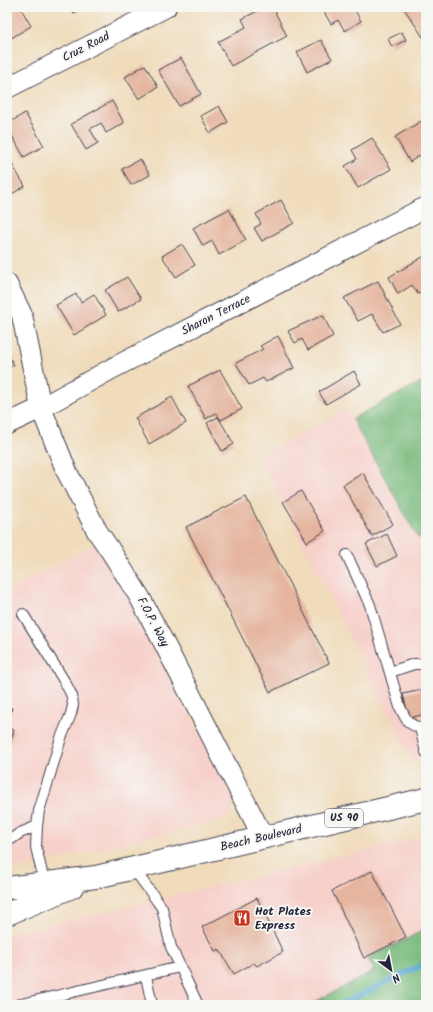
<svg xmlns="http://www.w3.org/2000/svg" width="433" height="1012" font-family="Kalam,sans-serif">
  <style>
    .built { fill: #f7d0ca }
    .forest { fill: #78ba7c; stroke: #4d6e5c }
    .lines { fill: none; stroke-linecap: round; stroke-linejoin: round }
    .stream { stroke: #50a5cc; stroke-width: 5.5 }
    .building { fill: #e5b59f }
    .service-casing { stroke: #413e4e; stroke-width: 12 }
    .minor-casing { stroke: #413e4e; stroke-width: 22 }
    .trunk-casing { stroke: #413e4e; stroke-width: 24 }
    .service { stroke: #fff; stroke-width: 10 }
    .minor { stroke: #fff; stroke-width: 20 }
    .trunk { stroke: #fff; stroke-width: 22 }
    .labels { text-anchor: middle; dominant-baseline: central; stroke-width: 4; stroke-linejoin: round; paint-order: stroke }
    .shield { fill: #f6f6f2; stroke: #626272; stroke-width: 1 }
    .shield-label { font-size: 11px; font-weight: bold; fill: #22223b }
    .street-label { font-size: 12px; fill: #22223b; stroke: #f6f6f2 }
    .poi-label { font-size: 12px; font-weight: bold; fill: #22223b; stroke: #f6f6f2; text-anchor: start }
  </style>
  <rect width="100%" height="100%" fill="#f6f6f2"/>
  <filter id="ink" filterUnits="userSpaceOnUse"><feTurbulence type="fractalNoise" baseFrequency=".025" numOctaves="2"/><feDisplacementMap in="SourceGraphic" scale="8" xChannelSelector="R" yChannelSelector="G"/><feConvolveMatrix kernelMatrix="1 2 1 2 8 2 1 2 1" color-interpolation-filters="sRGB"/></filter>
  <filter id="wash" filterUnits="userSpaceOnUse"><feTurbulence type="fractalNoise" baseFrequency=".012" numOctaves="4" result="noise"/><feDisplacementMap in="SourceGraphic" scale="16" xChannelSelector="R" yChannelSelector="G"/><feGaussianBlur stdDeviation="0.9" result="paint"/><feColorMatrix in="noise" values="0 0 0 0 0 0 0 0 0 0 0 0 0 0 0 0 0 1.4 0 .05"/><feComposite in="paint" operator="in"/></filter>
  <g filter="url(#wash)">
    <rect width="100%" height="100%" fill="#f0dcbb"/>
    <path class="built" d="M346 409 418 538 426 534V757L412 761 259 457Z
      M95 544 124 589 227 786 233 801 232 814 225 819 7 871V592Z
      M426 836V928L407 939 368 959 374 971 309 1005H7V935Z"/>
    <path class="forest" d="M426 379V534L418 538 352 419Z
      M426 928V1005H309L374 971 368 958 407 939Z"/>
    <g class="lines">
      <path class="stream" d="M340 1005 426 963"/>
    </g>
    <g id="blocks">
      <path class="building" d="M7 7H20L31 26 8 40Z
        M71 7H84L74 13Z
        M265 7H273L276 13V14L287 36 231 66 218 42 246 27 242 19Z
        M321 7H353L361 21 345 31 338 20 331 24Z
        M403 7H426V35L423 37Z
        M402 32 406 40 392 47 388 39Z
        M321 40 332 59 307 72 297 52Z
        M181 58 201 94 179 106 158 70Z
        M145 65 158 87 139 99 125 77Z
        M112 101 124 123 106 133 101 123 90 129 98 143 86 150 71 124Z
        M219 106 228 122 210 133 201 116Z
        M25 113 44 146 24 157 7 127V124Z
        M423 120 426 125V151L410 162 395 137Z
        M372 138 391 169 358 188 345 166 357 159 352 150Z
        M7 156 25 186 7 197Z
        M140 159 150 175 131 185 122 169Z
        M281 200 294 223 262 241 254 228 261 224 256 214Z
        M229 209 246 240 219 255 212 241 203 246 193 228Z
        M182 244 195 265 176 277 162 256Z
        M426 255V289L418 294 412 285 398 294 389 277Z
        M127 277 141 299 118 312 105 290Z
        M378 281 400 324 383 332 372 314 358 321 344 298Z
        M76 294 81 302 94 294 106 315 74 335 56 305Z
        M323 315 333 336 308 350 302 339 295 343 288 331Z
        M278 336 294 368 266 382 263 378 249 385 236 363 263 349 260 346Z
        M7 353 14 365 7 368Z
        M220 370 242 409 221 420 216 413 206 419 188 386Z
        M354 371 361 384 326 404 319 392Z
        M172 397 186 423 149 444 135 418Z
        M218 417 234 444 222 451 207 423Z
        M363 473 393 524 372 536 343 485Z
        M301 491 325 531 307 542 283 502Z
        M246 497 329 663 270 692 186 527Z
        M387 534 397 556 377 566 366 544Z
        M426 689V714L409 718 403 694Z
        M7 707 12 708 7 722Z
        M7 728 14 730 7 753Z
        M372 871 406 937 364 958 332 891Z
        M257 898 283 952 257 966 254 963 234 974 219 949 215 951 202 927Z"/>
    </g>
  </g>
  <g filter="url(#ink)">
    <use href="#blocks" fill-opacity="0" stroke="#413e4e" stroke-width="1"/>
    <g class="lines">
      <g class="service-casing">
        <path id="service" d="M347 555 370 605 400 707C406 719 406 723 420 728L426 752
          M23 614 66 684 72 696 73 705 71 714 61 738 39 811 37 826 36 847 45 886
          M390 672 414 664H426
          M7 842 20 833 37 826
          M133 868 155 898 162 908 171 947 198 1005
          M146 976 152 1005
          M17 1005 180 967"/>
      </g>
      <g class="minor-casing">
        <path id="minor" d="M7 88 166 7
          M7 284 22 315 41 408 67 472 97 531 110 550 139 596 164 643 263 837
          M7 424 41 408 113 368 426 207"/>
      </g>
      <g class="trunk-casing">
        <path id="trunk" d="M7 888 96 877 426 799
          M7 914 72 887"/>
      </g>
      <use href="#service" class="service"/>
      <use href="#minor" class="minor"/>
      <use href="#trunk" class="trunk"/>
    </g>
  </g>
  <defs>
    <g id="restaurant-square" transform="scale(0.9)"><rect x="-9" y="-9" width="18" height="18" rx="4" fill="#c8321e" stroke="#f6f6f2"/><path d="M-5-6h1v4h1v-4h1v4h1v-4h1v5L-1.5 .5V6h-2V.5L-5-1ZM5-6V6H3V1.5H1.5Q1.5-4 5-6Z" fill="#fff"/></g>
  </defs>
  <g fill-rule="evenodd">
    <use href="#restaurant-square" x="242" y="918"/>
  </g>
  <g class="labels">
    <rect class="shield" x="325" y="809" width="38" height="18" rx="3"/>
    <g class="shield-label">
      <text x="344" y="818">US 90</text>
    </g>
    <g class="street-label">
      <text transform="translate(86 47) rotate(-27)">Cruz Road</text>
      <text transform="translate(216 315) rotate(-27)">Sharon Terrace</text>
      <text transform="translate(153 622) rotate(62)">F.O.P. Way</text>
      <text transform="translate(261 838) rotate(-13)">Beach Boulevard</text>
    </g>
    <g class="poi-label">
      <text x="255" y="911">Hot Plates<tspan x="255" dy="14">Express</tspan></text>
    </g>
  </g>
  <rect width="433" height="1012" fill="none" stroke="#f6f6f2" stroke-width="24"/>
  <g transform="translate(391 970) rotate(148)" stroke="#f6f6f2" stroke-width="3" paint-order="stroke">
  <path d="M0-3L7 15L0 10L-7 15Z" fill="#22223b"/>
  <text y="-6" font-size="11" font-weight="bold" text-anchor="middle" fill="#22223b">N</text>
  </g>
</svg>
